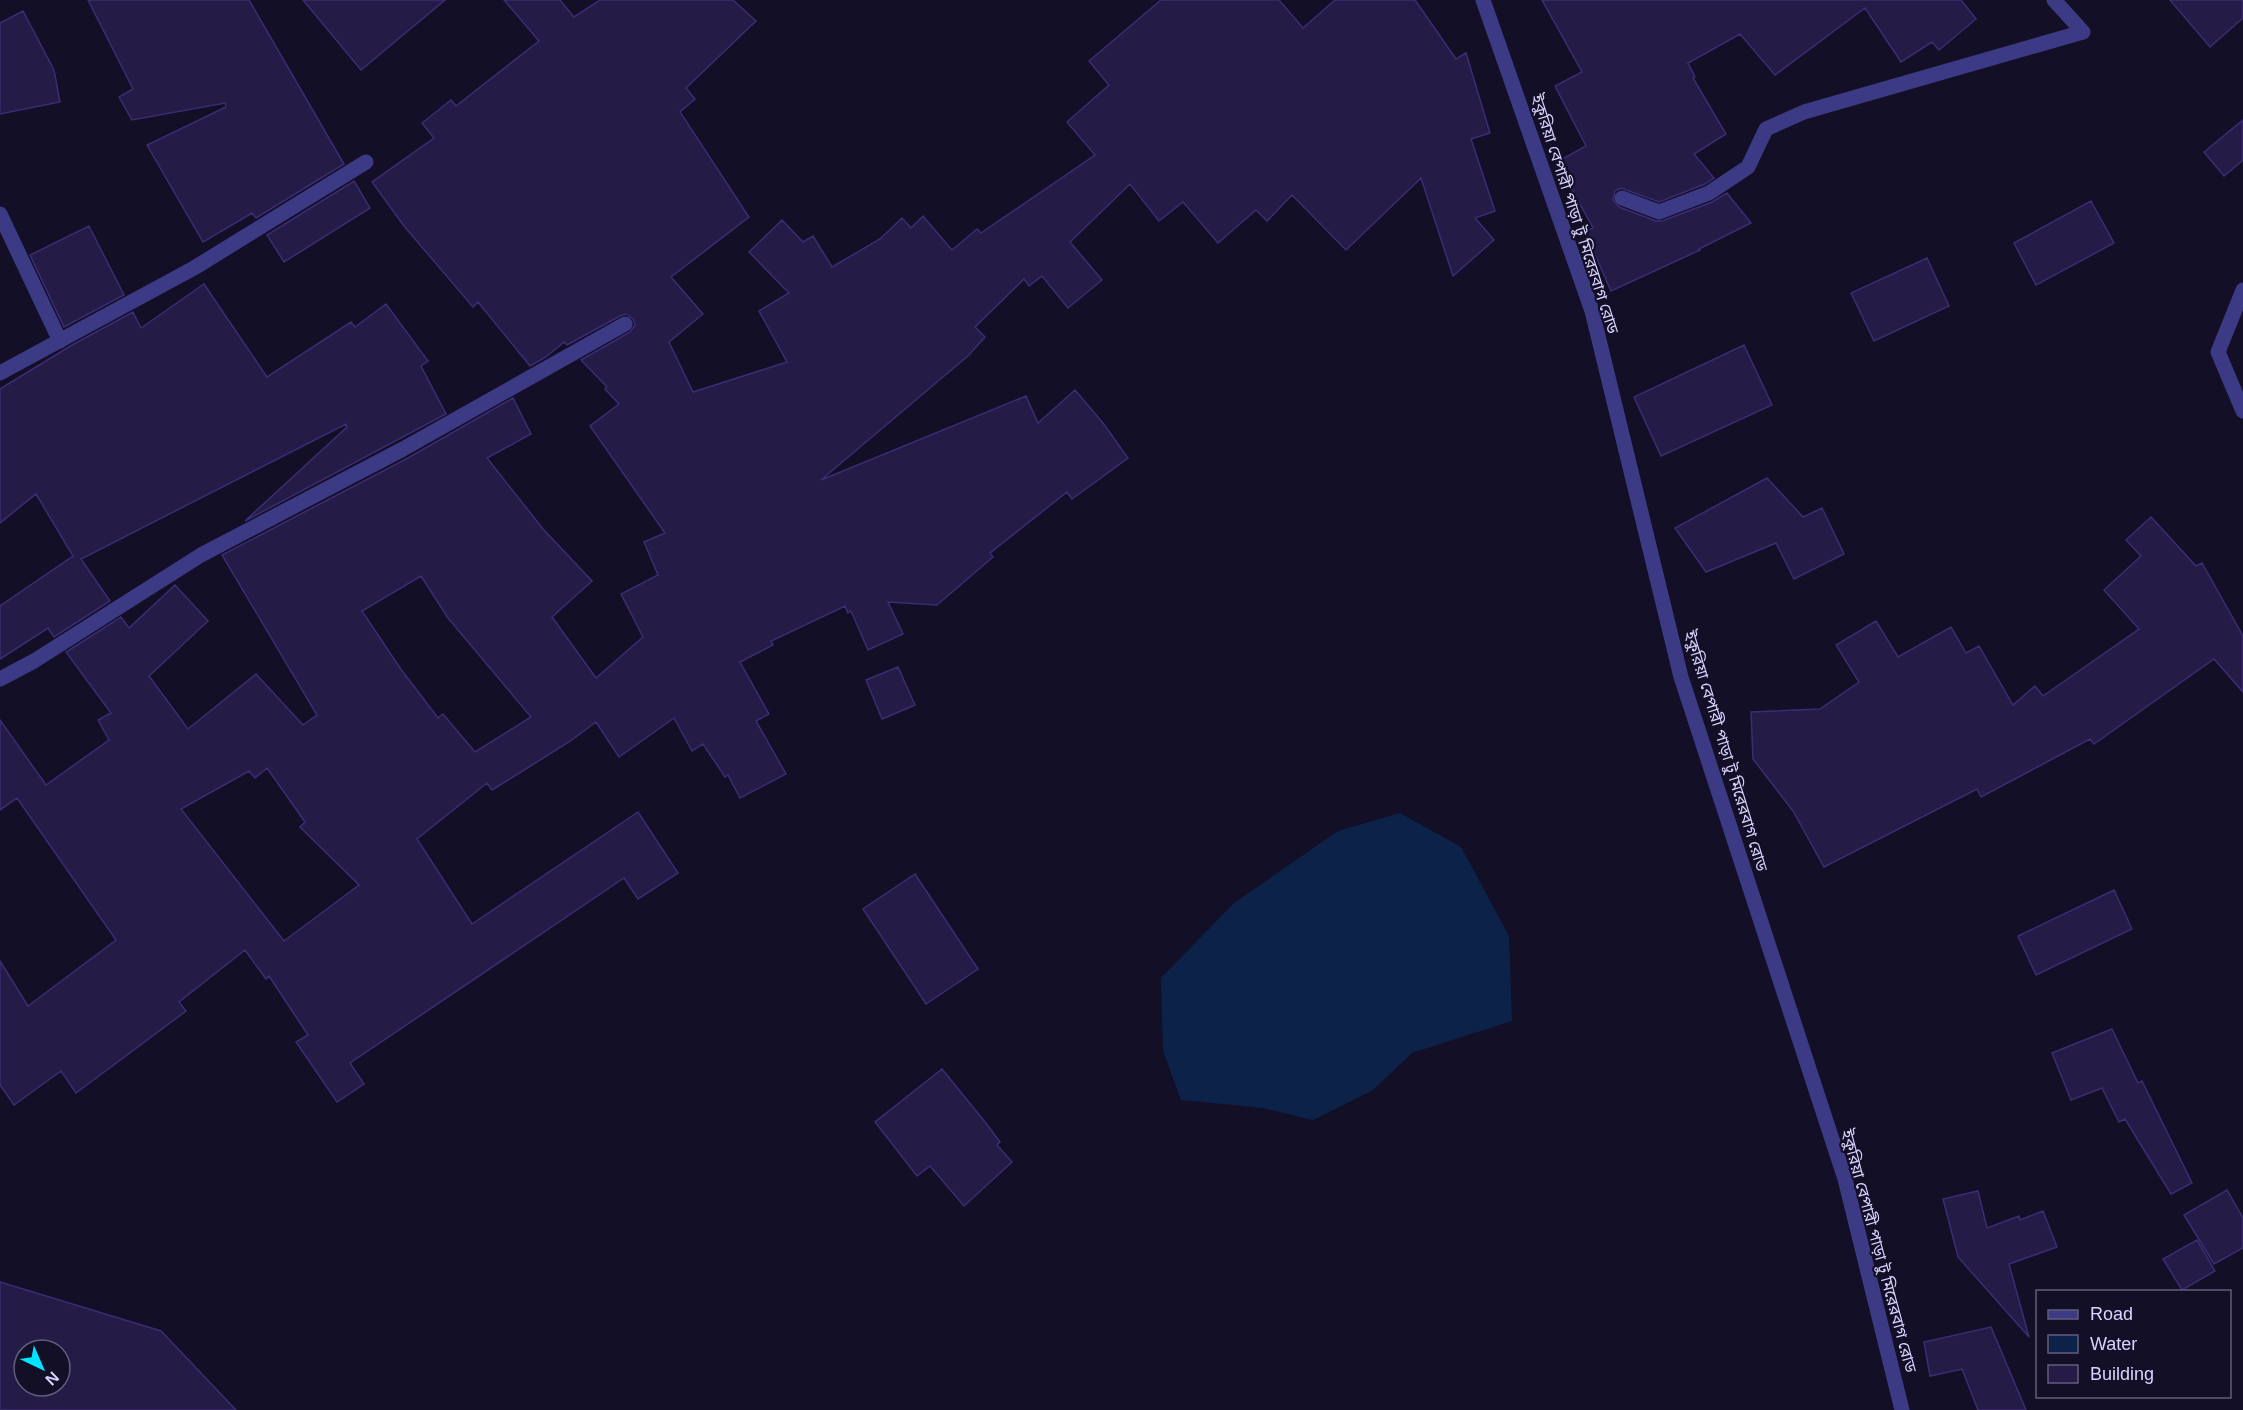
<svg xmlns="http://www.w3.org/2000/svg" width="2243" height="1410" font-family="Helvetica,'Noto Sans Bengali',sans-serif">
  <style>
    .water { fill: #0c2248 }
    .building { fill: #241b47; stroke: #3b2d73; stroke-width: 1.5; fill-rule: evenodd }
    .lines { fill: none; stroke-linecap: round; stroke-linejoin: round }
    .minor { stroke: #3d3a85; stroke-width: 15 }
    .labels { text-anchor: middle; dominant-baseline: central; stroke-width: 4.5; stroke-linejoin: round; paint-order: stroke }
    .street-label { font-size: 16px; fill: #d9d4ff; stroke: #130f26 }
  </style>
  <rect width="100%" height="100%" fill="#130f26"/>
  <path class="water" d="M1400 813 1461 847 1509 936 1512 1021 1412 1053 1373 1090 1313 1120 1263 1108 1181 1100 1163 1051 1161 978 1234 903 1338 831Z"/>
  <path class="building" d="M88 0H249L344 164 256 218 252 213 203 242 147 145 226 107 225 103 132 120 119 97 133 89Z
    M303 0H445L361 70Z
    M504 0H560L574 17 600 0H733L756 21 686 88 695 99 680 112 749 217 671 277 703 314 669 342 693 392 787 362 759 311 789 293 749 252 782 220 803 242 813 236 832 267 880 239 902 218 911 228 923 216 952 250 977 229 981 233 1095 155 1067 122 1109 85 1089 61 1161 0H1279L1303 28 1335 0H1415L1456 59 1466 53 1490 133 1471 139 1495 211 1475 218 1494 240 1453 276 1421 178 1346 250 1292 195 1267 221 1256 210 1218 243 1183 202 1159 221 1130 184 1070 242 1102 280 1068 308 1042 276 1029 286 1024 279 975 327 985 337 969 355 821 480 1026 396 1038 423 1075 390 1103 423 1128 458 1072 499 1067 492 990 553 993 557 937 605 888 602 903 634 868 650 851 611 848 613 845 606 771 641 773 645 740 662 769 714 756 721 786 774 740 798 728 775 725 777 703 744 692 751 674 718 619 757 596 722 569 742 492 790 487 783 417 839 472 924 638 812 678 873 638 899 624 878 350 1063 364 1084 337 1102 296 1042 308 1035 269 976 266 979 245 950 179 1002 186 1011 76 1093 61 1071 14 1105 0 1085V961L28 1006 116 940 17 798 0 810V720L46 785 109 740 98 720 111 713 66 652 121 617 129 628 175 585 208 621 149 676 188 729 256 674 303 725 317 715 222 555 408 458 513 398 531 434 487 458 543 529 592 581 552 617 596 678 643 637 621 594 658 575 644 542 665 533 590 426 619 404 605 389 607 387 581 360 630 332 635 325 633 319 626 314 620 316 567 345 564 342 546 357 530 366 478 302 473 307 404 226 372 182 434 138 422 123 451 100 456 106 539 41ZM421 576 448 618 531 717 475 752 443 714 438 718 400 668 362 611ZM267 768 305 822 300 827 359 885 284 941 181 809 249 771 255 778Z
    M1542 0H1961L1976 19 1939 50 1932 42 1901 62 1865 8 1775 75 1740 34 1688 63 1695 77 1693 78 1726 134 1694 154 1714 178 1705 184 1659 202 1621 188 1615 191 1613 200 1619 207 1656 221H1662L1712 202 1727 193 1751 223 1699 249 1700 250 1611 291 1585 232 1593 228 1557 162 1586 146 1555 86 1582 72Z
    M2170 0H2243V18L2210 47Z
    M23 11 54 70 60 102 0 114V23Z
    M2243 120V160L2224 176 2204 152Z
    M354 181 370 208 284 262 267 235Z
    M2091 201 2114 243 2036 285 2014 243Z
    M89 226 124 295 64 327 30 255Z
    M1927 258 1949 306 1874 341 1851 293Z
    M204 284 267 377 351 322 355 327 386 304 428 361 421 366 446 414 245 521 347 427 346 424 81 559 110 601 54 637 48 628 0 659V606L73 556 36 494 0 523V389L72 345 133 312 141 328Z
    M1744 345 1772 405 1661 456 1634 397Z
    M1767 478 1803 517 1822 508 1844 554 1794 579 1776 543 1706 572 1675 528Z
    M2151 517 2196 566 2202 563 2243 636V692L2214 659 2094 744 2090 739 1981 797 1977 789 1824 867 1793 811 1753 759 1751 712 1820 709 1859 682 1836 645 1876 621 1898 657 1951 627 1966 653 1979 646 2013 705 2035 686 2043 696 2139 629 2104 590 2141 556 2126 540Z
    M898 667 915 705 882 719 866 680Z
    M915 874 978 969 926 1004 863 909Z
    M2114 890 2132 929 2036 975 2018 936Z
    M2112 1029 2138 1083 2142 1081 2192 1183 2171 1194 2125 1119 2119 1122 2102 1088 2071 1100 2052 1053Z
    M942 1069 985 1122 1000 1142 997 1145 1012 1162 964 1206 930 1166 917 1176 875 1122Z
    M2227 1190 2243 1218V1248L2214 1264 2184 1215Z
    M1978 1191 1987 1228 2019 1216 2020 1220 2043 1211 2057 1247 2009 1264 2029 1337 1958 1257 1943 1199Z
    M2197 1240 2215 1271 2182 1290 2163 1259Z
    M0 1282 161 1331 236 1410H0ZM24 1350H60V1386H24Z
    M1991 1327 2026 1410H1978L1962 1369 1930 1376 1924 1342Z"/>
  <g class="lines">
    <path class="minor" d="M1483 0 1592 311 1681 677 1845 1179 1902 1410
      M1622 198 1659 212 1709 193 1748 167 1766 129 1804 112 2083 32 2054 0
      M0 214 60 341
      M2243 290 2218 352 2243 411
      M0 373 194 268 366 162
      M0 679 34 661 201 555 403 449 625 324"/>
  </g>
  <g class="labels">
    <g class="street-label">
      <text transform="translate(1575 214) rotate(72)">ইকুরিয়া বেপারী পাড়া টু মিরেরবাগ রোড</text>
      <text transform="translate(1726 751) rotate(73)">ইকুরিয়া বেপারী পাড়া টু মিরেরবাগ রোড</text>
      <text transform="translate(1879 1251) rotate(75)">ইকুরিয়া বেপারী পাড়া টু মিরেরবাগ রোড</text>
    </g>
  </g>
  <rect x="2036" y="1290" width="195" height="108" fill="#130f26" stroke="#625e7d" stroke-width="1.5"/>
  <rect x="2048" y="1310" width="30" height="9" fill="#3d3a85" stroke="#625e7d" stroke-width="1.5"/>
  <text x="2090" y="1320" font-size="18" fill="#d9d4ff">Road</text>
  <rect x="2048" y="1335" width="30" height="18" fill="#0c2248" stroke="#625e7d" stroke-width="1.5"/>
  <text x="2090" y="1350" font-size="18" fill="#d9d4ff">Water</text>
  <rect x="2048" y="1365" width="30" height="18" fill="#241b47" stroke="#625e7d" stroke-width="1.5"/>
  <text x="2090" y="1380" font-size="18" fill="#d9d4ff">Building</text>
  <g transform="translate(42 1368) rotate(136)"><circle r="28" fill="#130f26" stroke="#625e7d" stroke-width="1.5"/>
  <path d="M0-4.5L10 22L0 15L-10 22Z" fill="#00e5ff"/>
  <text y="-9" font-size="16" font-weight="bold" text-anchor="middle" fill="#d9d4ff">N</text>
  </g>
</svg>
